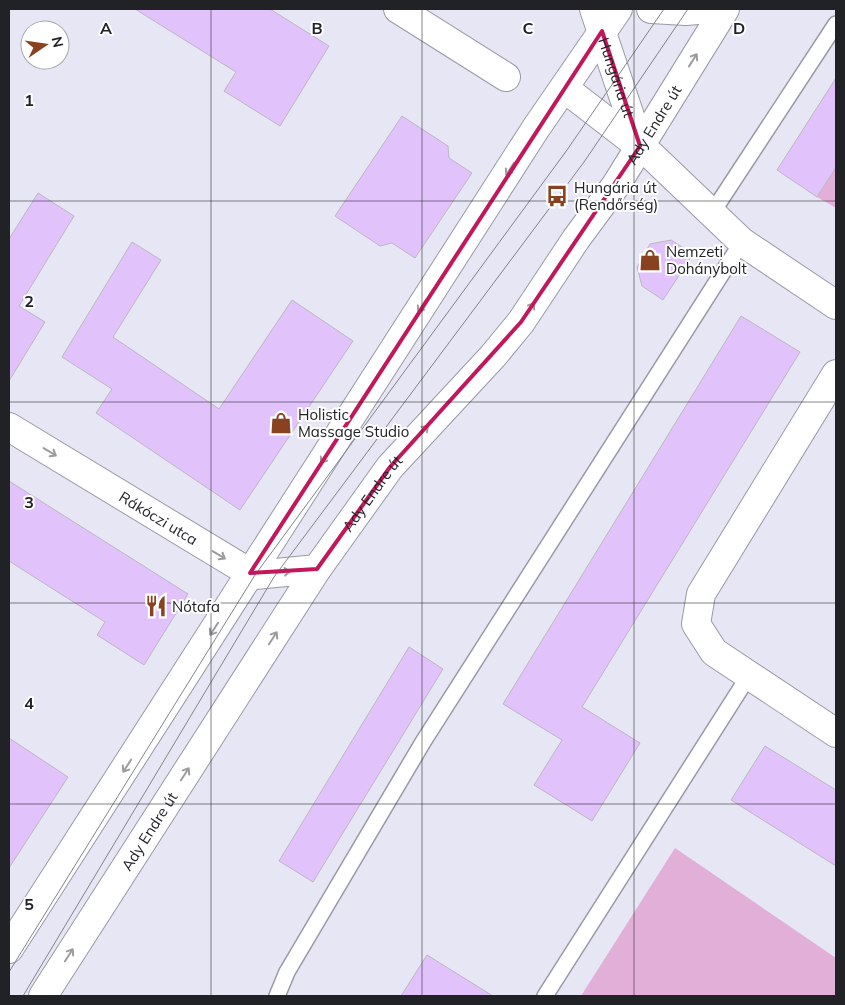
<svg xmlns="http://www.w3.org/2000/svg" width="845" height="1005" font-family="Mulish,sans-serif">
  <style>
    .green { fill: #e2afd9 }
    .building { fill: #e1c2fb; stroke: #bdb7c3 }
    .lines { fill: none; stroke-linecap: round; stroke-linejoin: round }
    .lane-casing { stroke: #9a9aa6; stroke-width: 18 }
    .street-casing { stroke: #9a9aa6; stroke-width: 30 }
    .secondary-casing { stroke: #9a9aa6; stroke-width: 30 }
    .lane { stroke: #fff; stroke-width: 15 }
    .street { stroke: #fff; stroke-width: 28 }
    .secondary { stroke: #fff; stroke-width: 28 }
    .tram { stroke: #83838c; stroke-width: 1 }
    .oneway { stroke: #9b9c9d }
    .marked { fill: none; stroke: #c2185b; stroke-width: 4; stroke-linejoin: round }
    .grid { fill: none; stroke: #212226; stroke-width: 1; stroke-opacity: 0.55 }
    .labels { text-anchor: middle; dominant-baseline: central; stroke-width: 4; stroke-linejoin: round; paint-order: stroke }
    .street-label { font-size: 15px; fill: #212226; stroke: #fff }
    .poi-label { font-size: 15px; fill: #212226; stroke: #fff; text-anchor: start }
    .grid-label { font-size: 16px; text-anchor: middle; font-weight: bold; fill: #212226; stroke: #fff; stroke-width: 4; stroke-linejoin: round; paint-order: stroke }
  </style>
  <rect width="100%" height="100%" fill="#e6e6f4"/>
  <path class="green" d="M836 167V208L817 197Z
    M675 848 836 958V996H581Z"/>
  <path class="building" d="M135 9H270L329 46 280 126 224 91 236 72Z
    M836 78V167L817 197 777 170Z
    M402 116 448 146 449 158 472 173 415 258 392 243 380 246 335 216Z
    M38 193 74 216 19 306 45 322 9 381V239Z
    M671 240 693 254 663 300 642 286 637 267 650 244Z
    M132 242 161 260 113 337 219 409 292 300 353 341 240 510 96 413 112 389 62 357Z
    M741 316 800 352 582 707 640 743 592 821 534 785 562 740 503 704Z
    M9 481 188 594 144 665 97 635 105 622 9 561Z
    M409 647 443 669 313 882 279 861Z
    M9 738 68 777 9 868Z
    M765 746 836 790V866L731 800Z
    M427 955 493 996H401Z"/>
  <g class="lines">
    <g class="lane-casing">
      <path id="lane" d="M712 213 836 24
        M277 996 287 972 423 742 742 242
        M545 996 748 677"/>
    </g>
    <g class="street-casing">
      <g id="street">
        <path d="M398 9 506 77"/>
        <path id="s1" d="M594 9 640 146"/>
        <path d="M651 9 686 11 709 9"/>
        <path d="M564 88 652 156 742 242 836 305"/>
        <path d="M836 374 701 594 696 624 714 652 836 733"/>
        <path id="s2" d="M9 427 250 573 255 575 317 569"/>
      </g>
    </g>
    <g class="secondary-casing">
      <g id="secondary">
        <path d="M9 949 536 128 618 9"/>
        <path id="s3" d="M43 996 317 569 390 467 493 356 521 322 576 239 616 185 725 9"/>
      </g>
    </g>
    <use href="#lane" class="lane"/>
    <use href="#street" class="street"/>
    <use href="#secondary" class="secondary"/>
    <path class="tram" d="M9 972 255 575 567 150 664 9
      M23 996 274 577 584 162 688 9"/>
  </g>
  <defs><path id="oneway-shaft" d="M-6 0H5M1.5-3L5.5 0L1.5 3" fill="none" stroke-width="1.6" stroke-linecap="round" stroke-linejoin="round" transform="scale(1.25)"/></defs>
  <g class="oneway">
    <use href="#oneway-shaft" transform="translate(693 60) rotate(-58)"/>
    <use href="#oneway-shaft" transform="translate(510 169) rotate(123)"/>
    <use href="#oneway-shaft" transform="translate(422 306) rotate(123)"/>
    <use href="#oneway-shaft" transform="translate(530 309) rotate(-56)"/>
    <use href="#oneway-shaft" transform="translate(423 431) rotate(-47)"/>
    <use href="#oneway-shaft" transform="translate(50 452) rotate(31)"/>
    <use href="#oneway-shaft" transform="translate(325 457) rotate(123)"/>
    <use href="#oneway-shaft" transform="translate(219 555) rotate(31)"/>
    <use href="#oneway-shaft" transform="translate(283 572) rotate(-5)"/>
    <use href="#oneway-shaft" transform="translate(214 629) rotate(123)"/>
    <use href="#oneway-shaft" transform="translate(273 638) rotate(-57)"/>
    <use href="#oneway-shaft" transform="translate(127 766) rotate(123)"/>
    <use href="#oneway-shaft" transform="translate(185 774) rotate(-57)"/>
    <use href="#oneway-shaft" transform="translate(69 955) rotate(-57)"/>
  </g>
  <path class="marked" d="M602 31 640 146 521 322 390 467 317 569 250 573Z"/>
  <path class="grid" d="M211 9V996M422 9V996M634 9V996M9 201H836M9 402H836M9 603H836M9 804H836"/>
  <defs>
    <g id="bus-bare" transform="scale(1.725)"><path d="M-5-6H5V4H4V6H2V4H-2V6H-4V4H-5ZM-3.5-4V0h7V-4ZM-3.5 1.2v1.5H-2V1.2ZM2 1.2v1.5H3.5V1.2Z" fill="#894220" stroke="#fff" stroke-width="2.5" paint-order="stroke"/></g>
    <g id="shop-bare" transform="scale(1.725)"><path d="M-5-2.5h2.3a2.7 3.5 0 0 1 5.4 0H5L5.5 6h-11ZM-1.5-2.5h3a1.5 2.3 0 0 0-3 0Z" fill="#894220" stroke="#fff" stroke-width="2.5" paint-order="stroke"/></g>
    <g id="restaurant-bare" transform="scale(1.725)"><path d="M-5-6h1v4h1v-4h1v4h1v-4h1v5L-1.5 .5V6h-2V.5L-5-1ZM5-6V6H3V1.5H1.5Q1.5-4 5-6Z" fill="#894220" stroke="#fff" stroke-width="2.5" paint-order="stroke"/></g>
  </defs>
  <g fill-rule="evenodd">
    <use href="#bus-bare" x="557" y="196"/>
    <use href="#shop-bare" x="650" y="260"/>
    <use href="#shop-bare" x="281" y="423"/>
    <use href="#restaurant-bare" x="156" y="606"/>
  </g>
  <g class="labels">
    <g class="street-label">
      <text stroke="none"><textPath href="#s1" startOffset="72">Hungária út</textPath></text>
      <text stroke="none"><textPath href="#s3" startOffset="1066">Ady Endre út</textPath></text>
      <text stroke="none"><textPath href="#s3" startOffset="601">Ady Endre út</textPath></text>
      <text stroke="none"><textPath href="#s2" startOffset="175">Rákóczi utca</textPath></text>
      <text stroke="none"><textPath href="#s3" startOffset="196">Ady Endre út</textPath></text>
    </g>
    <g class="poi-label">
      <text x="574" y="187">Hungária út<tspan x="574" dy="17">(Rendőrség)</tspan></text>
      <text x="666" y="251">Nemzeti<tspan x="666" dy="17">Dohánybolt</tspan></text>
      <text x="298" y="414">Holistic<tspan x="298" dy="17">Massage Studio</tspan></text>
      <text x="172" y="606">Nótafa</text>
    </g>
  </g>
  <g class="grid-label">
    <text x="106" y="34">A</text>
    <text x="317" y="34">B</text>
    <text x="528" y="34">C</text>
    <text x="739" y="34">D</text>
    <text x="29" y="106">1</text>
    <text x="29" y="307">2</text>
    <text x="29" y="508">3</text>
    <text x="29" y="709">4</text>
    <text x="29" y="910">5</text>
  </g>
  <rect width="845" height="1005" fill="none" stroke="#212226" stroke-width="20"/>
  <g transform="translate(45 45) rotate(77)"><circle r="24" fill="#ffffff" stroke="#a6a7a8"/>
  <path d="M0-4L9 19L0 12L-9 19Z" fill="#894220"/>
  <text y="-8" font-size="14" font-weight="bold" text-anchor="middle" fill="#212226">N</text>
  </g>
</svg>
